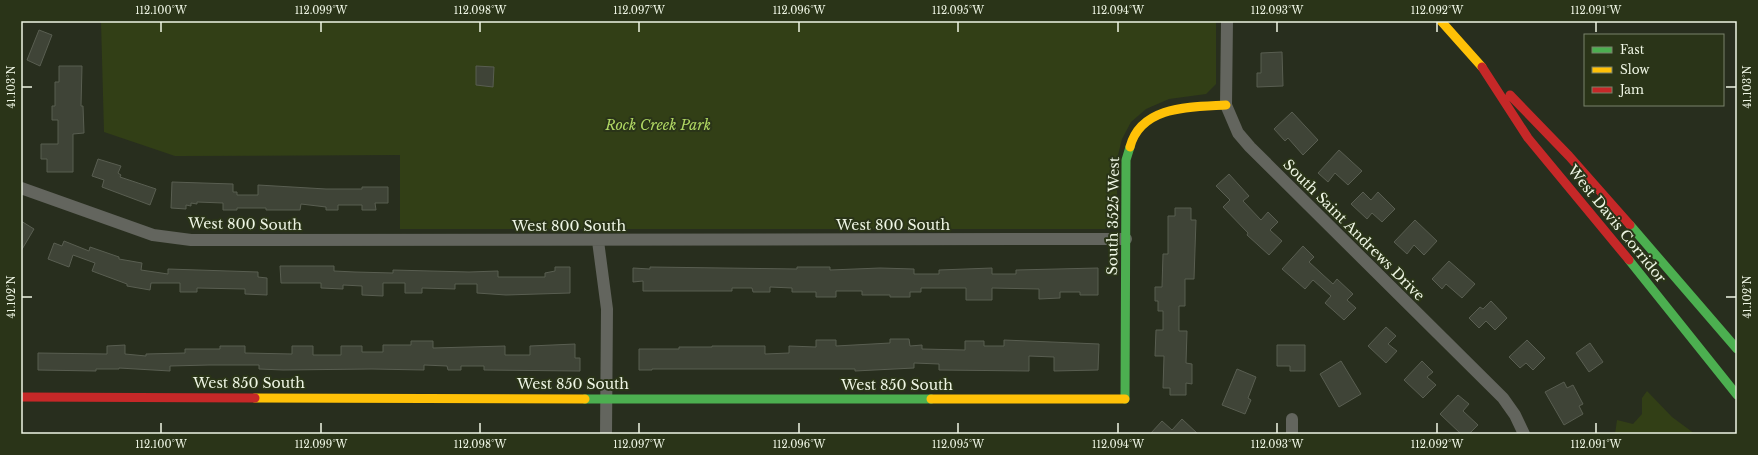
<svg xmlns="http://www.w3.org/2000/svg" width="1758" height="455" font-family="'Libre Baskerville',serif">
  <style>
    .green { fill: #323f16 }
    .building { fill: #3f4437; stroke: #595e51 }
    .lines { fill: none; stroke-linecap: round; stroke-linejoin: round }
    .street { stroke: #63655e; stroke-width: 12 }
    .fast { stroke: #4caf50; stroke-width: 9 }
    .slow { stroke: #ffc107; stroke-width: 9 }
    .jam { stroke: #c62828; stroke-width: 9 }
    .ticks { fill: none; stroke: #eef5e4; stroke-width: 1.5 }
    .labels { text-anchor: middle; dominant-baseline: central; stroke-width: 4; stroke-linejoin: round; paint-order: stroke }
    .park-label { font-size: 14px; font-style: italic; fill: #b0d763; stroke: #2a3418 }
    .street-label { font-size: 14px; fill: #eef5e4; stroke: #2a3418 }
    .neatline { fill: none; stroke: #eef5e4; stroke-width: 1.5 }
    .ticks-label { font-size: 10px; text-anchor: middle; fill: #eef5e4 }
  </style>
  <rect width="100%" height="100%" fill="#282e1e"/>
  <path class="green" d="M101 21H1216V84L1206 94 1169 99 1146 109 1131 122 1122 139 1117 159V220L1105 229H400V155L175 156 104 132Z
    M1647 391 1672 417 1695 434H1615L1617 420 1633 424 1642 414V398Z"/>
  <path class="building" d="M39 30 52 35 40 66 27 60Z
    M1282 52 1283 86 1257 87V73H1261V53Z
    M59 66H82L81 106H83L84 133 73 134V172H47V159H41V144H58V120H52V106H55V82H59Z
    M476 66 494 67 493 87 476 85Z
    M1292 112 1318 140 1303 155 1288 138 1285 141 1274 129Z
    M1339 150 1362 171 1348 185 1335 173 1328 182 1318 173Z
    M98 159 121 166 118 173 121 175 120 177 156 189 150 205 102 187 104 180 92 176Z
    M1229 174 1249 196 1243 201 1261 220 1268 212 1278 222 1270 230 1282 241 1269 255 1247 235 1248 233 1223 207 1230 200 1216 186Z
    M172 182 233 184V192H237V195H258V185L326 189H362V187H388V203H375L376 210H362V205H338V210H326V207L301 204 300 210H266V208H237V210H223V203L197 202V204L191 203V206L186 205V209L171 208Z
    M1363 192 1371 200 1378 192 1395 209 1382 222 1372 213 1367 219 1351 204Z
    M1175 208H1191V220H1196L1194 279H1185V306H1179V331H1187L1186 363 1192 364V384L1186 383V395H1170V388H1163L1164 356H1155L1156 330H1163V311H1158V301H1155V287H1162L1163 254H1168V216H1175Z
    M1415 220 1437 241 1424 255 1414 245 1407 254 1394 242Z
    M21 221 34 229 21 251Z
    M64 241 89 251 90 247 119 257V259L142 263 141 270 168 274V269L258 272V277L267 278V295L245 294V289L197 288V292H180V283H151L150 290 127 286V284L92 271 95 263 73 255 69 267 48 259 54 243 62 246Z
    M1303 246 1314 257 1309 262 1333 284 1337 279 1353 294 1347 300 1356 308 1344 320 1325 303 1331 296 1313 280 1305 289 1282 269Z
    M1449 261 1475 284 1462 298 1446 284 1442 289 1432 279Z
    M280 266H334V271L355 272 393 273V270L469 272 498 271V277H545V273L555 271V267H570V293L506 295 477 293V284H455V289L422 288V293H405V283H383V296L362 295V286L343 285V289L321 288V283H281Z
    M650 267 797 269V267H830V270L880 268 914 269V274H939V270L992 268V274H1016V270L1098 268V295H1080V292H1060V298L1039 299V289L992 288V300H966V288H921V292H910V297H890V295H862V291H836V297H816V292H792V288L770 287V292H753L752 288H732V291H643V281L633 282V268L650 269Z
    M1491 301 1507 318 1495 330 1486 321 1479 328 1469 318 1480 307 1483 309Z
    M1386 327 1396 336 1388 344 1397 351 1386 363 1368 346Z
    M890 339H909L910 346 922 345V349L965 350V341H984V346H1004V340L1099 344 1098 370 1054 371V357L1029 356V371L939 370V364L914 363V368L855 371V369H652V370H639V349H679V347H712V346H765V354L789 353V346L816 347V340H836V346L890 343Z
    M1527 340 1545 358 1533 370 1526 363 1520 368 1509 357Z
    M411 341H433V348L505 346V355H530V346L575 344V358H580V371L484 370V366H461V370H448L447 366 424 365V370L372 369 283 370 259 369V365H209L170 366V371L119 368V369H96V371L38 370V353L107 354V346L125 345V354L146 356V354L185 353V349H220V346H245V353L292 354V346H313V355H341V346H362V352H383V345H411Z
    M1590 343 1603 362 1589 372 1576 353Z
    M1277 345H1305V371H1290V366H1277Z
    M1341 361 1361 394 1339 407 1320 374Z
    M1422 361 1433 372 1427 377 1436 385 1423 398 1404 380Z
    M1237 369 1256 377 1248 398 1251 400 1245 414 1222 405Z
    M1564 382 1567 388 1573 385 1583 404 1579 406 1583 414 1564 425 1545 392Z
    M1458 395 1469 404 1463 411 1478 425 1469 434H1461L1440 414Z
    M1182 419 1198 434H1150L1162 421 1172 430Z"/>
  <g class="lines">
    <path class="street" d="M1227 21 1226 105 1238 133 1250 147 1503 398 1515 415 1524 434
      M21 188 153 235 191 240 1126 239
      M598 241 607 309 606 434
      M1292 434V419"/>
    <path class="fast" d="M1630 225 1737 349
      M1629 260 1737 395
      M585 399H931
      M1125 399 1126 160 1130 147"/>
    <path class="slow" d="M1441 21 1482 67
      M1130 147C1141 105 1192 107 1226 105
      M255 398 585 399
      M931 399H1125"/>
    <path class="jam" d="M1482 67 1528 138 1629 260
      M1510 95 1569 156 1630 225
      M21 397 255 398"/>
  </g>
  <path class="ticks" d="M161 22V32M321 22V32M480 22V32M639 22V32M799 22V32M958 22V32M1118 22V32M1277 22V32M1437 22V32M1596 22V32M22 87H32M1726 87H1736M22 297H32M1726 297H1736M161 423V433M321 423V433M480 423V433M639 423V433M799 423V433M958 423V433M1118 423V433M1277 423V433M1437 423V433M1596 423V433"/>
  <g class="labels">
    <g class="park-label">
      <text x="658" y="125">Rock Creek Park</text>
    </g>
    <g class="street-label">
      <text transform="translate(1113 216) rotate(-89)">South 3525 West</text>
      <text transform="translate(245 224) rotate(1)">West 800 South</text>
      <text transform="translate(1617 224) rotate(51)">West Davis Corridor</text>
      <text x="893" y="225">West 800 South</text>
      <text x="569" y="226">West 800 South</text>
      <text transform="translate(1354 230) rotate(45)">South Saint Andrews Drive</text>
      <text x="249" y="383">West 850 South</text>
      <text x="573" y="384">West 850 South</text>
      <text x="897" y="385">West 850 South</text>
    </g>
  </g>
  <rect width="1758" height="455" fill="none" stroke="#2a3418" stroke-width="44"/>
  <rect x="1584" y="34" width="140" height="72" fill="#2a3418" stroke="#78816a"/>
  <rect x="1592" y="47" width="20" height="6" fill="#4caf50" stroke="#78816a"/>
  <text x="1620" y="54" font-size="12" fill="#eef5e4">Fast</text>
  <rect x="1592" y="67" width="20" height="6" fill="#ffc107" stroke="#78816a"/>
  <text x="1620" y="74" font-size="12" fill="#eef5e4">Slow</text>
  <rect x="1592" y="87" width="20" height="6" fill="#c62828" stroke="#78816a"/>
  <text x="1620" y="94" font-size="12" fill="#eef5e4">Jam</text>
  <rect x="22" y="22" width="1714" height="411" class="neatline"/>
  <g class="ticks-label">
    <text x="161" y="14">112.100°W</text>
    <text x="321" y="14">112.099°W</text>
    <text x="480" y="14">112.098°W</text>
    <text x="639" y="14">112.097°W</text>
    <text x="799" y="14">112.096°W</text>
    <text x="958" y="14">112.095°W</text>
    <text x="1118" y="14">112.094°W</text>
    <text x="1277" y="14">112.093°W</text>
    <text x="1437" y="14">112.092°W</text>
    <text x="1596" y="14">112.091°W</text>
    <text transform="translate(11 87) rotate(-90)" y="4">41.103°N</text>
    <text transform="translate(1747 87) rotate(-90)" y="4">41.103°N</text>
    <text transform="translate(11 297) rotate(-90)" y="4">41.102°N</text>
    <text transform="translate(1747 297) rotate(-90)" y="4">41.102°N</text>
    <text x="161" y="448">112.100°W</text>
    <text x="321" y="448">112.099°W</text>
    <text x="480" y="448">112.098°W</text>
    <text x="639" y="448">112.097°W</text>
    <text x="799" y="448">112.096°W</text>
    <text x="958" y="448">112.095°W</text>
    <text x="1118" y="448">112.094°W</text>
    <text x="1277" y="448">112.093°W</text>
    <text x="1437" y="448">112.092°W</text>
    <text x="1596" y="448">112.091°W</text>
  </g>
</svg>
